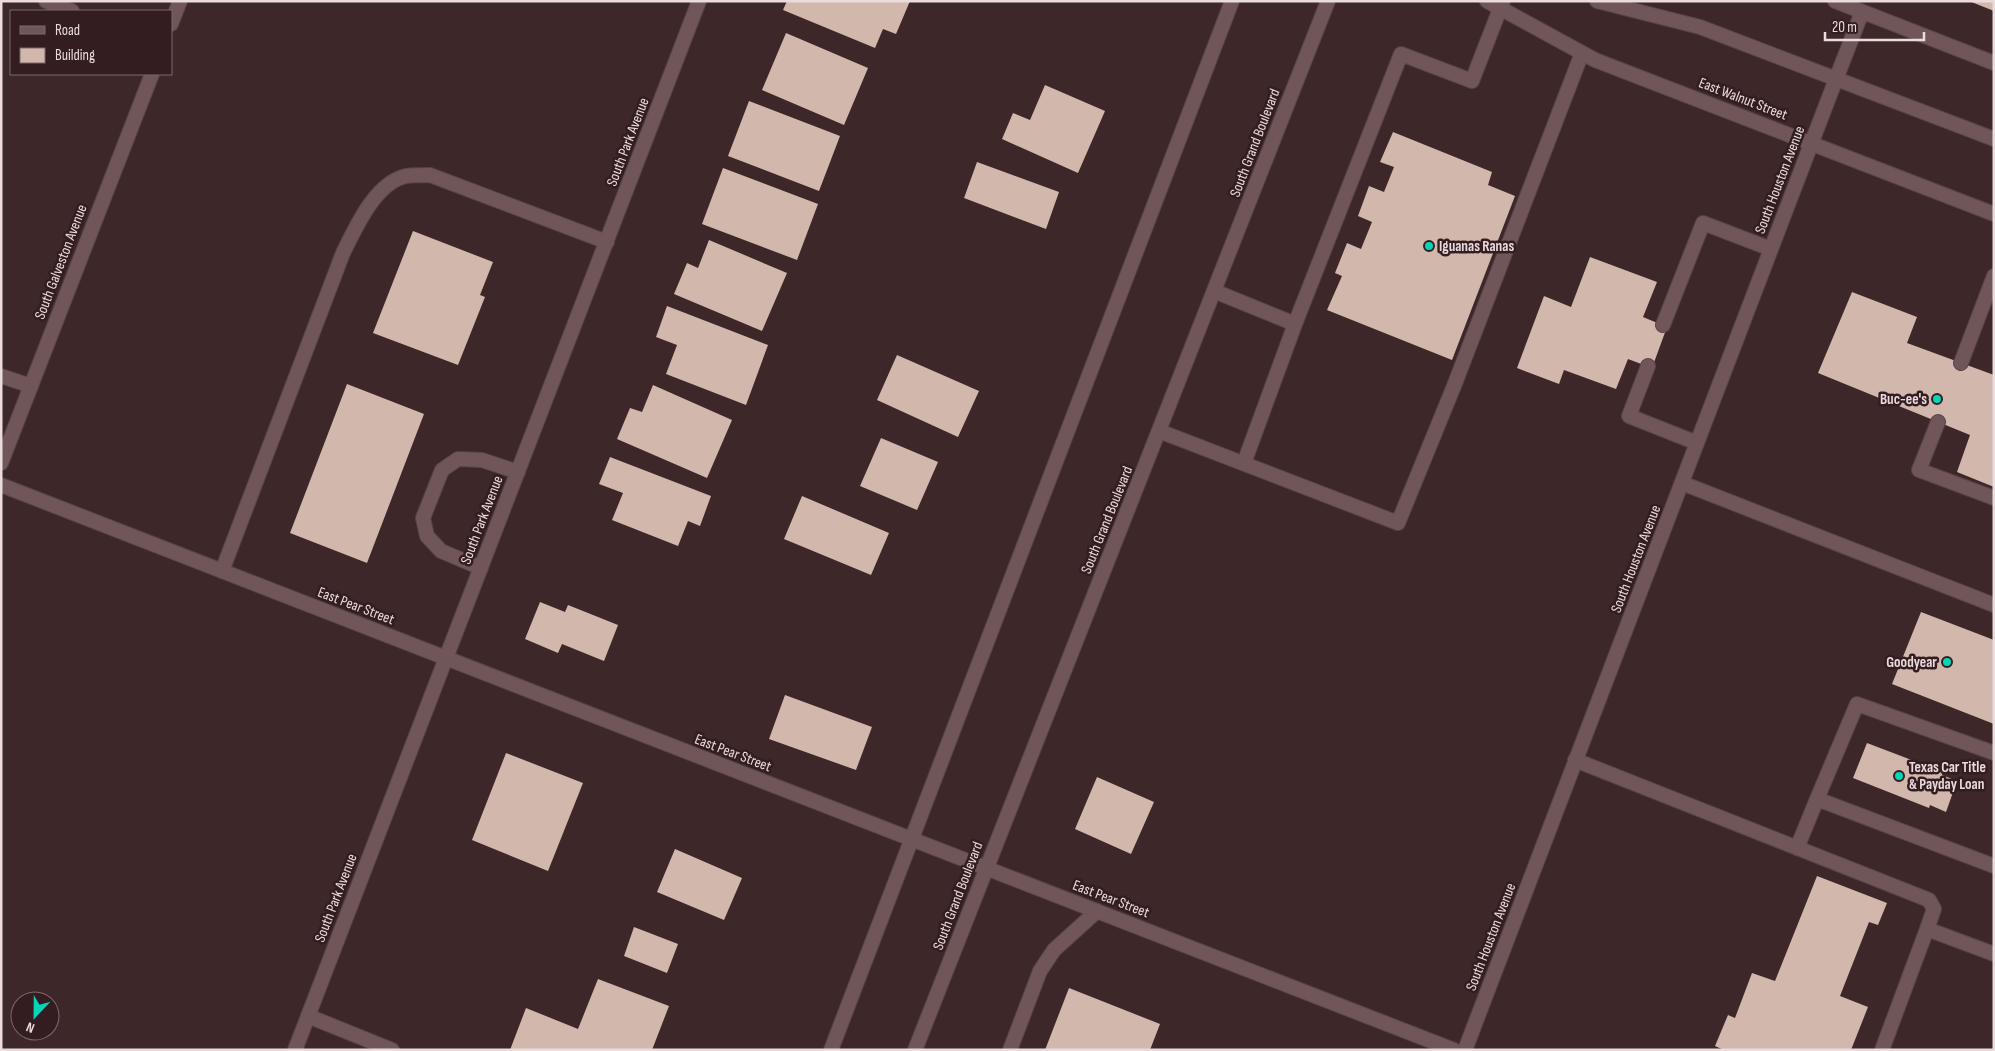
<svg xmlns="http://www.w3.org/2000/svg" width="1995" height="1051" font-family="'Sofia Sans Condensed',sans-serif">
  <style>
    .building { fill: #d2b8ac }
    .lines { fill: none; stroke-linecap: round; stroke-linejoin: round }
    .service-casing { stroke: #584447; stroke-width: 16 }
    .minor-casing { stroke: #584447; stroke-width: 16 }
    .tertiary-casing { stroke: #584447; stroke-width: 16 }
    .service { stroke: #705659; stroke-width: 14 }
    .minor { stroke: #705659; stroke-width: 14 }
    .tertiary { stroke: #705659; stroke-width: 14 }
    .poi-dot { fill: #03d5b6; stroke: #331d20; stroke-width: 2 }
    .labels { text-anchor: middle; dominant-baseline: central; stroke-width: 5; stroke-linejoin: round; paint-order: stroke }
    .street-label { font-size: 15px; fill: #ebdbdd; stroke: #331d20 }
    .poi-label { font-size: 15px; font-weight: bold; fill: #ebdbdd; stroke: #331d20; text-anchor: start }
  </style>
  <rect width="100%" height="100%" fill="#3e2729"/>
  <path class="building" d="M787 1H910L896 34 883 29 875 48 783 10Z
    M1969 1H1994V11Z
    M786 33 868 68 844 125 762 90Z
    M1045 85 1105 111 1078 173 1002 139 1013 113 1030 120Z
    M749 101 840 136 819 191 728 156Z
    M1393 132 1492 172 1488 185 1515 196 1452 360 1327 310 1342 276 1335 273 1347 243 1361 249 1372 222 1358 216 1369 186 1384 192 1394 167 1380 162Z
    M977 162 1059 192 1046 229 964 198Z
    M723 168 818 204 797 260 702 224Z
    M413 231 493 262 480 295 485 297 458 365 373 333Z
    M709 240 787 273 762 331 674 294 687 263 698 268Z
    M1590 257 1657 282 1643 317 1667 327 1652 368 1628 359 1616 389 1564 370 1559 384 1517 368 1544 296 1571 307Z
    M1852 292 1917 317 1907 343 1994 375V487L1957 472 1970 435 1818 373Z
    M667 306 768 345 746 405 666 374 677 345 656 337Z
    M897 355 979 391 958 437 877 400Z
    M347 384 424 414 367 563 290 533Z
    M653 385 732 420 707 478 617 439 630 408 642 412Z
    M881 438 938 462 917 510 860 486Z
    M610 457 711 496 700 526 688 521 678 546 612 520 623 493 599 484Z
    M802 496 889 533 871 575 784 539Z
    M540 602 565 612 568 605 618 625 604 661 562 644 558 653 525 639Z
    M1921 612 1994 640V724L1892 684Z
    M785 695 872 727 856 770 769 739Z
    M1867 743 1943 772 1942 775 1957 781 1946 812 1930 805 1929 808 1853 778Z
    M506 753 583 783 548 871 472 840Z
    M1097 777 1154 802 1131 854 1075 829Z
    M675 849 742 878 724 920 657 892Z
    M1817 876 1887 903 1878 925 1869 922 1840 996 1868 1007 1851 1050H1724L1715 1046 1728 1015 1735 1018 1752 973 1775 981Z
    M634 927 678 944 667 973 624 956Z
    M598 979 669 1006 652 1050H510L526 1008 578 1029Z
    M1069 988 1160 1024 1150 1050H1045Z"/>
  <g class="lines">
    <g class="service-casing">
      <path id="service" d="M46 1 72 11
        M1835 1 1994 63
        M1836 79 1862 12
        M1214 291 1295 324
        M1663 325 1703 223 1771 249
        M1961 363 1994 276
        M1648 366 1629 416 1697 443
        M1 376 31 386
        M1938 422 1919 470 1994 498
        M1159 431 1398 523 1454 386 1582 53
        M1244 463 1295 324 1401 54 1472 81 1503 1
        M1682 483 1994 605
        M481 568 441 551 427 536 423 518 442 470 458 459 482 460 518 472
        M222 571 343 253C356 227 375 183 406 176 414 175 423 175 430 175L607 242
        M1994 753 1857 704 1817 799 1994 866
        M1575 760 1929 900 1934 909 1927 929 1994 954
        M1797 848 1817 799
        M308 1016 392 1050
        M1010 1050 1040 971 1054 950 1097 911
        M1882 1050 1927 929"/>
    </g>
    <g class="minor-casing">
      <path id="minor" d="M171 24 180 1
        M1 463 152 74
        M1 485 1454 1050
        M295 1050 699 1
        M831 1050 1232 1
        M915 1050 1328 1
        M1465 1050 1836 79"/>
    </g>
    <g class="tertiary-casing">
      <path id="tertiary" d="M1487 1 1595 60 1994 214
        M1597 1 1700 27 1994 139"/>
    </g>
    <use href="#service" class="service"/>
    <use href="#minor" class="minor"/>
    <use href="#tertiary" class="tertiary"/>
  </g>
  <g class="poi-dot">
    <circle cx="1429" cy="246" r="5"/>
    <circle cx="1937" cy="399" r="5"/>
    <circle cx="1947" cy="662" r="5"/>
    <circle cx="1899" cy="776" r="5"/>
  </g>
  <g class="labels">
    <g class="street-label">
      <text transform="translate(1743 99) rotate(21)">East Walnut Street</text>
      <text transform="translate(628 142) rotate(-69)">South Park Avenue</text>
      <text transform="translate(1255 143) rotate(-69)">South Grand Boulevard</text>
      <text transform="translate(1780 180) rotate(-69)">South Houston Avenue</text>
      <text transform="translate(61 262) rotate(-69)">South Galveston Avenue</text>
      <text transform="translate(482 520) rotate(-69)">South Park Avenue</text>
      <text transform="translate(1107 520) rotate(-68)">South Grand Boulevard</text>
      <text transform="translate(1636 559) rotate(-69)">South Houston Avenue</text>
      <text transform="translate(356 606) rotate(21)">East Pear Street</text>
      <text transform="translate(733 753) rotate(21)">East Pear Street</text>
      <text transform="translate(958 896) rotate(-69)">South Grand Boulevard</text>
      <text transform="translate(336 898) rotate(-69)">South Park Avenue</text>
      <text transform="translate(1111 899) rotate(21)">East Pear Street</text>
      <text transform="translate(1491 937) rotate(-69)">South Houston Avenue</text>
    </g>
    <g class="poi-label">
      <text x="1439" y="246">Iguanas Ranas</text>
      <text x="1927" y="399" text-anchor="end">Buc-ee's</text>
      <text x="1937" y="662" text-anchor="end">Goodyear</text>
      <text x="1909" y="767">Texas Car Title<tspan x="1909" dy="17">&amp; Payday Loan</tspan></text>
    </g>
  </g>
  <rect width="1995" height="1051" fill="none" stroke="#ebdbdd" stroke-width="5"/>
  <rect x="10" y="10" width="162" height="65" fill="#331d20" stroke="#7d696c"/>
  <rect x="20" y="26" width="25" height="8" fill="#705659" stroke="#7d696c"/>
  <text x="55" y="35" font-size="15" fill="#ebdbdd">Road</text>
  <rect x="20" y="48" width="25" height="15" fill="#d2b8ac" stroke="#7d696c"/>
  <text x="55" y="60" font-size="15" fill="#ebdbdd">Building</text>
  <g transform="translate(35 1016) rotate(202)"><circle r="24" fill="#331d20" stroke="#7d696c"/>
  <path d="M0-4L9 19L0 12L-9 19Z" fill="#03d5b6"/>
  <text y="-8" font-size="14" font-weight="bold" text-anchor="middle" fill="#ebdbdd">N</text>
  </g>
  <path d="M1825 32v8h99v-8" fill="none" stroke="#ebdbdd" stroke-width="2.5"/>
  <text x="1832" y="32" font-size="15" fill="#ebdbdd" stroke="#331d20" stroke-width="4" paint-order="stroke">20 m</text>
</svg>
